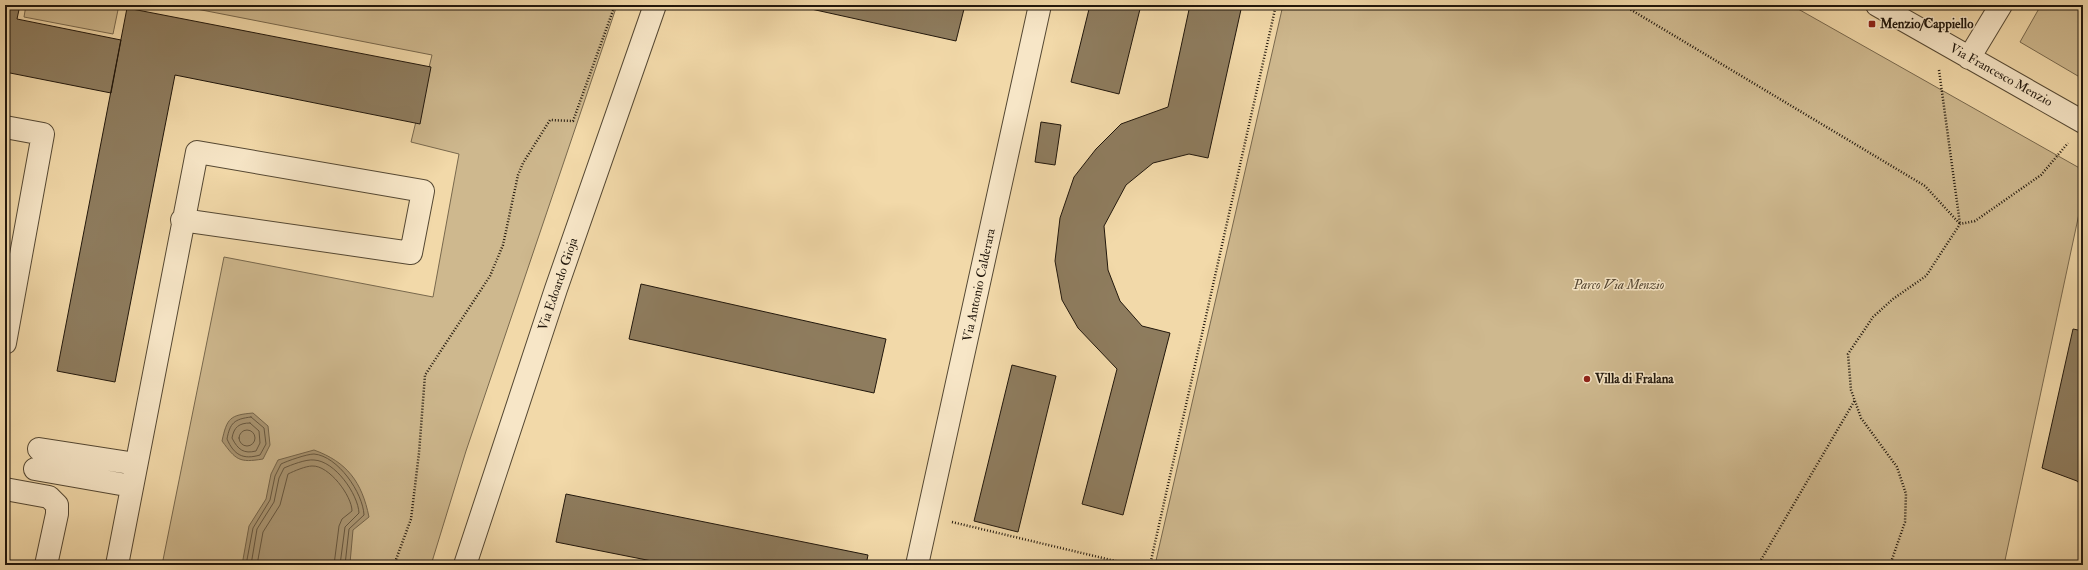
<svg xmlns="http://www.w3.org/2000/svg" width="2088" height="570" font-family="'IM FELL Double Pica',serif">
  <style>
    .green { fill: #ceb88e; stroke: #78684d }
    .water { fill: #ab9774; stroke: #74644a }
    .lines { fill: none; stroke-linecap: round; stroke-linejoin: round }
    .shore { stroke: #665740; stroke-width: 1 }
    .building { fill: #8e7c5e; stroke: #21170c }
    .minor-casing { stroke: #554833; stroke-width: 24 }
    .path { stroke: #21170c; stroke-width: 2.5; stroke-dasharray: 1 2; stroke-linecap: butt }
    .minor { stroke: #f7e6c7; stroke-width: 22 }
    .poi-dot { fill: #8f2418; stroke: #f7e6c7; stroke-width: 1.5 }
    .labels { text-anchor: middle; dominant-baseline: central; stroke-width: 3; stroke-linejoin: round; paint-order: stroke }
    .poi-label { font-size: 13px; font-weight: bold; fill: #21170c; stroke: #f7e6c7; text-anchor: start }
    .street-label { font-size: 13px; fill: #21170c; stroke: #f7e6c7 }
    .park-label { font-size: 13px; font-style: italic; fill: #554733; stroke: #f7e6c7 }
  </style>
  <rect width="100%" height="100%" fill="#f2d9a9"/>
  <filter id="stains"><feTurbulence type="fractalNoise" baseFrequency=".005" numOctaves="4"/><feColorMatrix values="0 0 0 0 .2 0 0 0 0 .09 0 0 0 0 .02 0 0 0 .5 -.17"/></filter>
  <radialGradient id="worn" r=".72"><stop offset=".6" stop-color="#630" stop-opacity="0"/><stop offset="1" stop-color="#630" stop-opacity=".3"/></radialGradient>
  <path class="green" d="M26 5H119L113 34 24 17Z
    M176 5H617L466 451 431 565H162L224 257 433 297 459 154 411 142 432 55Z
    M1283 5H1791L2083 170V195L2004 565H1155Z
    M2041 5H2083V79L2020 42Z"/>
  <path class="water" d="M253 413 268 426 270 445 263 459C239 463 236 460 222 441 227 418 230 415 253 413Z
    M314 450C347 462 362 482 369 517L353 530 350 563 347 565H242L249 526 266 499 271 474 278 460Z"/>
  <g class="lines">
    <path class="shore" d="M251 417 264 428 266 444 260 455C243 460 234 455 227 439 230 423 234 419 251 417Z
      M250 423 259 431 260 443 256 451C244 454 238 450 232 438 234 427 239 423 250 423Z
      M239 438a8 8 0 1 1 16 0a8 8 0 1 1-16 0Z
      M246 565 253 528 270 500 275 476 281 464C287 461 307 454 314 454 338 456 363 493 364 515L349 529 345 565
      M251 565 257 529 274 502 279 478 284 468C291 465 306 459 314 460 335 461 358 494 359 513L345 527 340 565
      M257 565 263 532 280 505 288 474C294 471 306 466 312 466 329 465 352 496 352 511L342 519 339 526 334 565"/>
  </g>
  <path class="building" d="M5 5H20L17 19 121 40 111 93 5 72Z
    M793 5H965L956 41Z
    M1090 5H1141L1119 94 1071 82Z
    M1190 5H1242L1208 158 1189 154 1153 163 1126 185 1104 226 1108 270 1120 301 1142 326 1170 333 1123 515 1082 504 1117 369 1078 328 1062 300 1055 261 1060 218 1074 177 1096 149 1121 124 1168 107Z
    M127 8 431 67 420 124 175 75 115 382 57 371Z
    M1041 122 1061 125 1055 165 1035 162Z
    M641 284 886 339 874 393 629 339Z
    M2073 329 2083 331V488L2077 481 2042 468Z
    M1012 365 1056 376 1018 532 974 521Z
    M566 494 868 555 866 565H672L556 542Z"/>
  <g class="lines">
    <g class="minor-casing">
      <path id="minor" d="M1877 5 2083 122
        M1969 58 2001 5
        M5 127 43 134 5 343
        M39 449 136 464
        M35 469 132 486
        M5 489 49 497 57 505V514L46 565
        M117 565 197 152 423 191 411 253 182 220
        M465 565 556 289 655 5
        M917 565 1040 5"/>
    </g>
    <path class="path" d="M1623 5 1925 186 1960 224
      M1939 70 1960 224
      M952 522 1132 565
      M394 565 411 519 419 453 425 375 490 276 503 245 518 175 523 163 550 120 573 121 615 5
      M1150 565 1276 5
      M1758 565 1855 400
      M1890 565 1905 522 1906 494 1897 467 1861 418 1851 390 1848 354 1873 317 1893 299 1926 276 1960 224 1975 221 2041 175 2068 143"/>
    <use href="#minor" class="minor"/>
  </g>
  <g class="poi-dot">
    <rect x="1868" y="20" width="8" height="8" rx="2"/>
    <circle cx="1587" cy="379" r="4"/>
  </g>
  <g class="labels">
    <g class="poi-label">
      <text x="1880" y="24">Menzio/Cappiello</text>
      <text x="1595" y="379">Villa di Fralana</text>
    </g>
    <g class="street-label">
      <text transform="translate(2001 75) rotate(29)">Via Francesco Menzio</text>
      <text transform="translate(558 284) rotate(-71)">Via Edoardo Gioja</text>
      <text transform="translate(979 285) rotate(-78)">Via Antonio Calderara</text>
    </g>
    <g class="park-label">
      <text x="1619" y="285">Parco Via Menzio</text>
    </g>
  </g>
  <rect width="2088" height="570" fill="none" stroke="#f2d9a9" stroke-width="20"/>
  <rect x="6" y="6" width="2076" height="558" fill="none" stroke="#21170c" stroke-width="2"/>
  <rect x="10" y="10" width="2068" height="550" fill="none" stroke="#21170c"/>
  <rect width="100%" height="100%" filter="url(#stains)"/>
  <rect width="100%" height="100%" fill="url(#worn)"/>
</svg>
